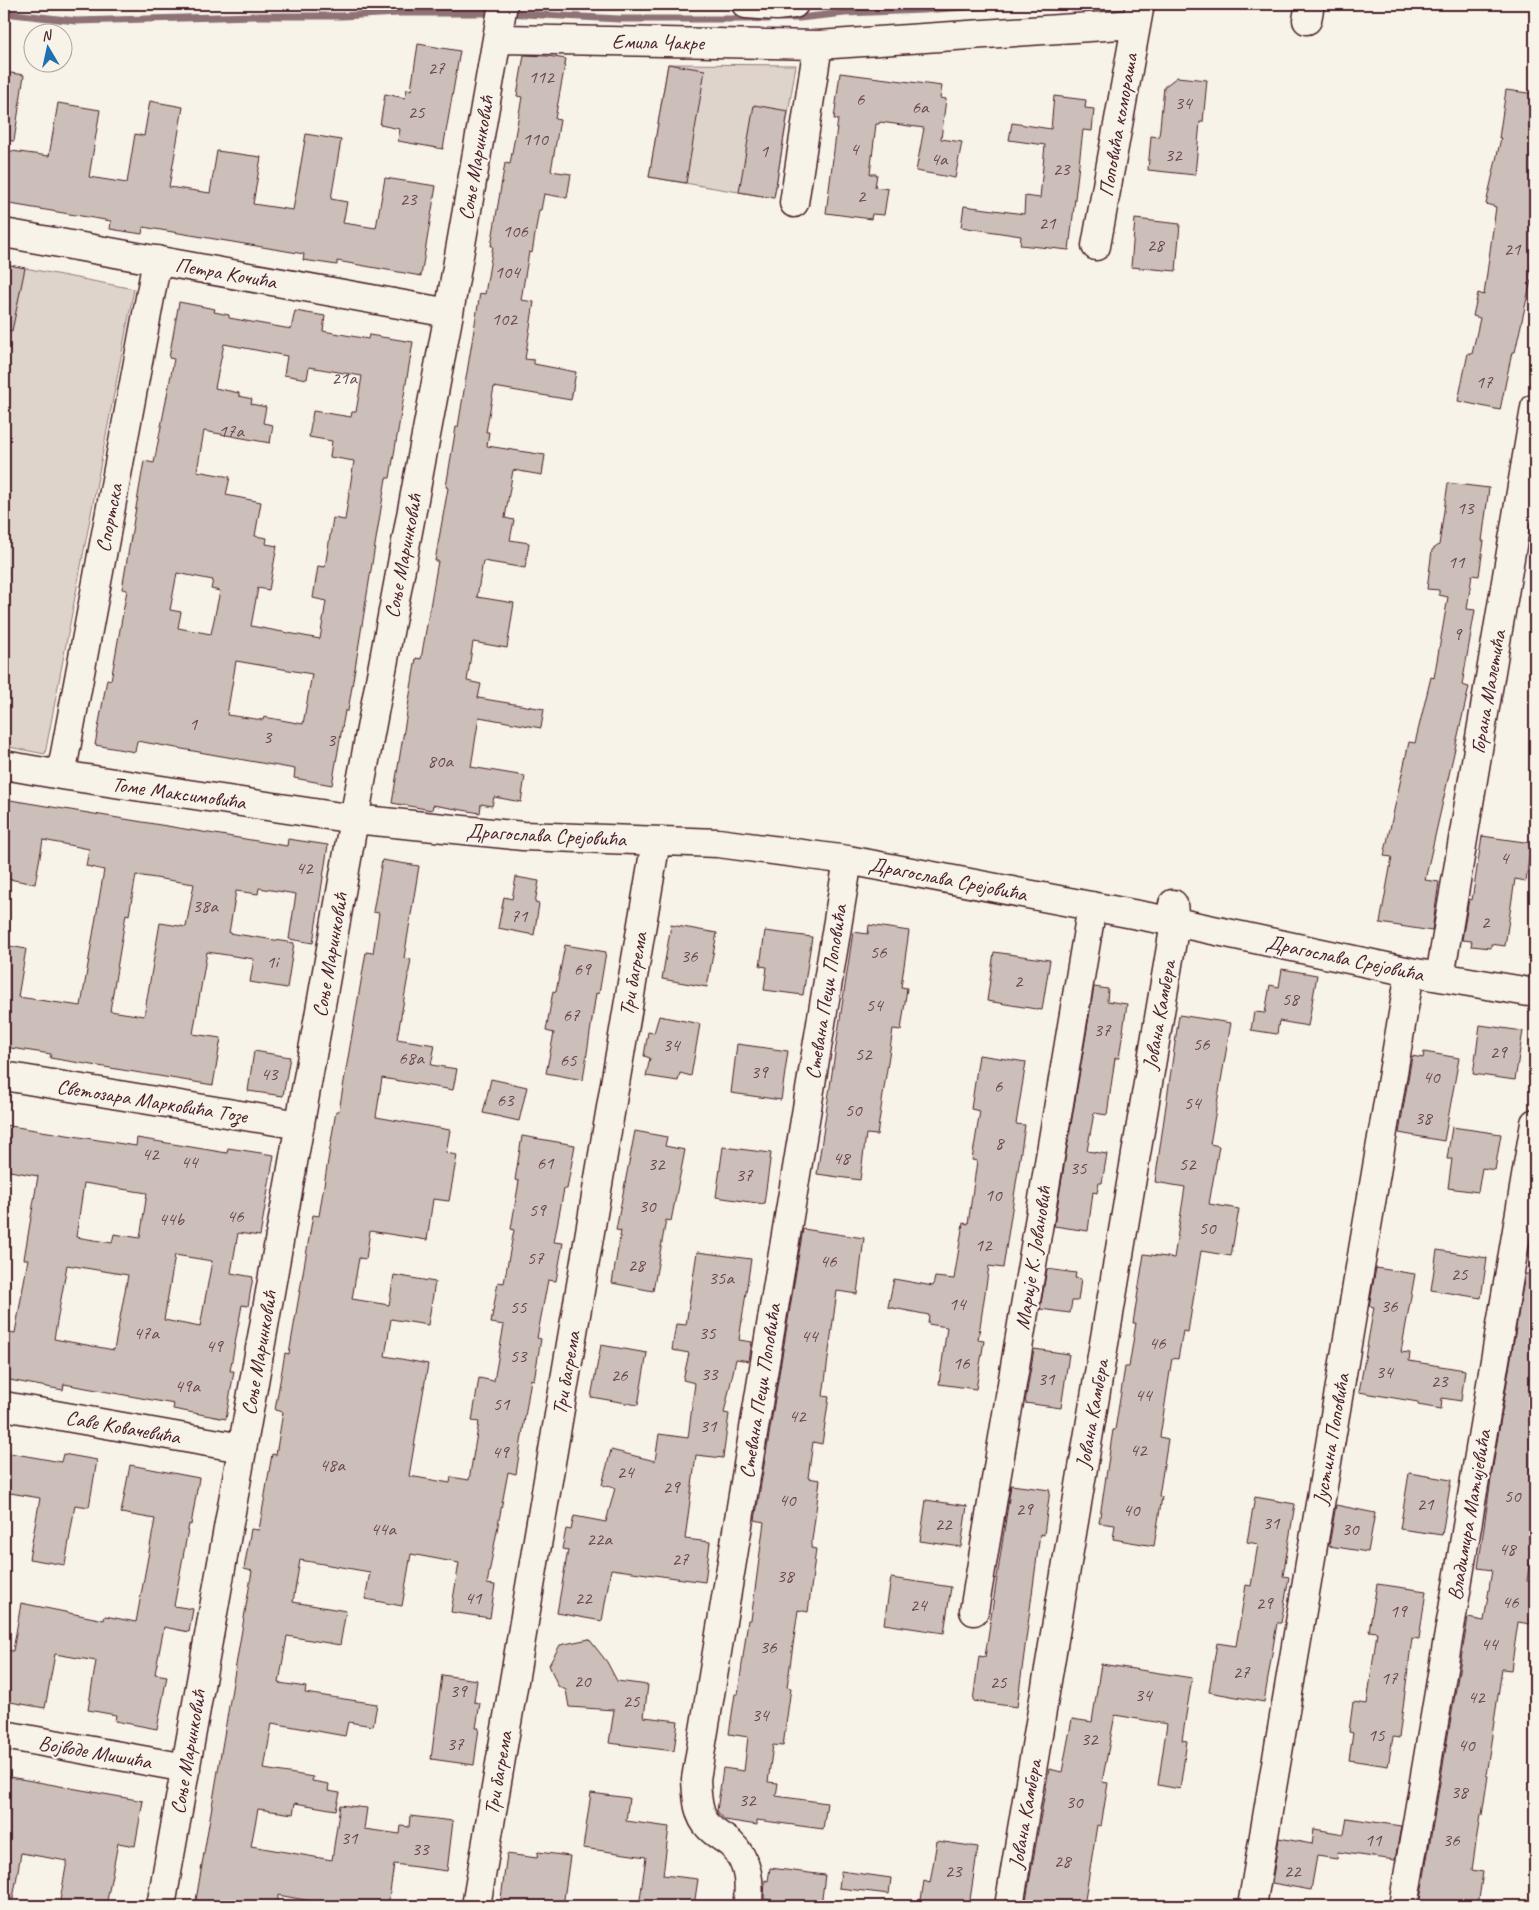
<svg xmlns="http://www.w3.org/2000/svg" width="1539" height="1910" font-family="Caveat,sans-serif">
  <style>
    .green { fill: #ded4cc; stroke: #947a7c }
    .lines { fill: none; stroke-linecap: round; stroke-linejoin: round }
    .stream { stroke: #8e7275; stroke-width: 7 }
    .building { fill: #ccbfb9; stroke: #4a1f2b; fill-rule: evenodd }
    .minor-casing { stroke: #4a1f2b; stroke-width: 31 }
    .minor { stroke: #f7f3e8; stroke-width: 28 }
    .labels { text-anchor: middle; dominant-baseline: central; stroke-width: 4.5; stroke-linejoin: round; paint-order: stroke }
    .number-label { font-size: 19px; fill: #6a474e }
    .street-label { font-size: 21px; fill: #4a1f2b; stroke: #f7f3e8 }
  </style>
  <rect width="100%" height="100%" fill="#f7f3e8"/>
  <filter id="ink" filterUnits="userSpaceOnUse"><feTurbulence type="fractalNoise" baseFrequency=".02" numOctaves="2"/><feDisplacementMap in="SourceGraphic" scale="10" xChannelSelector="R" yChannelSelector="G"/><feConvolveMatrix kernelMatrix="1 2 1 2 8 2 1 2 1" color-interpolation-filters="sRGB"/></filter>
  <g filter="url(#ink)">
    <path class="green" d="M668 64 796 65 774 198 649 177Z
      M4 264 134 289 45 754 4 746Z"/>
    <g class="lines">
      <path class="stream" d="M4 13 76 21 254 16H342L399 13H495
        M506 13 619 19H768
        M781 18H799L845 13 923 10 1006 4"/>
    </g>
    <path class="building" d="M418 44 460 51 443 149 398 141 400 129 380 125 385 94 405 98 407 89 411 90Z
      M524 55 548 56 566 59 555 119 560 120 551 171 571 174 567 198 544 194 541 210H539L532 253 529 252 521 300 534 302 525 359 534 360V364L576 372 571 400 494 387 486 432H489L487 446 545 455 542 475 513 470 505 518 514 520 510 540 529 543 525 568 483 561 477 597 514 603 507 648 473 642 467 681 481 684 478 698 544 709 541 728 479 717 471 767 525 776 521 802 494 797 492 806 481 804 480 813 433 805 432 810 392 803 416 658 421 659 438 561H435L448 488 446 487 456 427H458L480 293 485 294 493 246H491L505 163 510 164 522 97 517 96Z
      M668 64 705 70 686 183 649 177Z
      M4 72 24 75 14 141 4 140Z
      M840 73 942 86 940 98 946 99 941 139 962 142 955 178 916 171 924 128 880 122 879 124H876L870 174H877L875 187 888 189 884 215 872 214 871 219 826 213 838 119H834Z
      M1177 77 1207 80 1203 122H1200L1195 175 1148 170 1151 136 1159 137 1164 87Z
      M1506 90 1535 94V237L1529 280H1531L1515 352H1512L1500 410 1458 401 1468 353 1472 354 1480 318 1473 316 1478 293 1484 295 1496 207 1486 204 1501 138H1499Z
      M1054 96 1086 100 1085 108 1094 109 1092 131 1083 130 1069 250 1020 245 1021 236 961 227 964 206 1024 214 1025 196 1040 198 1045 145 1009 140 1012 123 1051 129Z
      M150 101 183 107 169 187 210 193 217 151 261 157 253 204 293 210 306 134 341 140 331 199 347 202 343 223 376 228 385 178 436 186 421 276 337 261V265L303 260 304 254 143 227 142 234 110 229 111 221 4 203V150L49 156 58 103 100 110 89 177 127 183 135 134 144 136Z
      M754 105 788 111 774 198 739 192Z
      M1135 219 1180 224 1176 271 1131 267Z
      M4 264 25 268 12 331 4 330Z
      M179 302 215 309 214 312 229 315V318L291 329 295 311 325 316 323 331 368 339 369 335 413 342 390 478H386L348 711H345L332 785 294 778 295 769 137 741 135 752 95 745 107 679 111 680 127 590 122 589 144 461 154 463 174 359 169 358ZM224 344 287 356 284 375 307 379 309 367 362 376 356 412H352L351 417 313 411 309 437 332 441 330 457 354 461 345 520 333 518 325 567 318 566 313 598 326 601 320 639 251 626 258 588 269 590 277 546 266 544 267 538 255 536 261 502 226 495 230 477 197 471 204 431 270 443 273 425 263 423 266 407 251 404 252 399 239 396V393L215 388ZM177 573 213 580 211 589 220 591 211 634 178 628 181 612 170 610ZM236 661 312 674 303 724 264 717 263 720 227 715Z
      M1448 483 1489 488 1482 541H1484L1479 576 1472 575 1467 609 1475 610 1462 685 1469 687 1425 880 1439 882 1432 931 1380 923 1392 857 1384 856 1409 742 1415 743 1431 677 1434 678 1448 597 1439 595V590L1427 589 1432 550 1439 545Z
      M4 799 287 846 288 839 328 845 313 943 289 939 296 894 259 888 258 894 236 891 229 933 294 943 287 988 250 982 254 959 207 952 193 1034 221 1038 213 1085 50 1058 51 1054 4 1047V945L26 949 18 997 81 1006 104 870 86 866 89 849 43 840 35 884 4 878 7 834 4 833ZM136 875 194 884 186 927 160 923 144 1016 110 1011 126 914 129 915Z
      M1482 836 1531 843 1526 881 1515 879 1505 946 1491 944V948L1471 946 1472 941 1462 940 1469 899 1472 900Z
      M382 860 419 866 404 958 411 959 397 1039 435 1045 431 1065 457 1069 453 1090 382 1078 376 1117 450 1130 446 1153 457 1155 449 1201 433 1199 427 1240 370 1231 366 1259 359 1258 352 1299 389 1305 394 1275 435 1282 428 1325 391 1319 385 1356 428 1364 409 1476 450 1483 451 1477 469 1480 479 1422 472 1421 479 1378 494 1381 504 1325 491 1323 498 1282 504 1283 514 1230 511 1229 519 1181 515 1180 522 1136 575 1145 567 1189H564L554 1242 563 1243 556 1281 548 1280 537 1338 541 1339 534 1380 531 1379 516 1474 508 1472 487 1584 495 1585 490 1618 451 1612 459 1563 411 1554 402 1606 365 1599 370 1572 300 1560 293 1602 346 1611 340 1645 287 1636 279 1683 306 1687 305 1693 377 1704 373 1726 348 1722 345 1736 272 1723 264 1769 313 1777 312 1781 329 1784 328 1791 340 1793 336 1810 295 1803 293 1814 258 1809 251 1846 332 1860 340 1805 367 1808 364 1829 400 1834 401 1826 409 1827 410 1816 453 1821 447 1871 394 1864 388 1906H326L327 1904 278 1895V1906H195L252 1571 244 1569 251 1529 259 1530 272 1454 276 1455 283 1412 275 1410 285 1353 289 1354 313 1215 319 1216 336 1111H339L366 952 373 953 379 913 373 912Z
      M516 877 539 881 535 903 539 904 534 935 498 928 504 897 512 899Z
      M671 925 717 933 707 987 662 979Z
      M869 925 909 931 901 987 907 988 901 1030 893 1029 877 1135 866 1134 860 1180 817 1174 853 932 868 934Z
      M765 931 812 937 803 995 764 990 767 967 760 966Z
      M565 945 606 952 599 994 596 993 583 1080 546 1073 554 1033 546 1031 553 991 556 992Z
      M994 952 1050 960 1042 1010 987 1001Z
      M1282 969 1317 975 1308 1026 1279 1021 1277 1034 1251 1030 1254 1012 1265 1013 1270 985 1279 987Z
      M1094 987 1108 989 1107 1001 1127 1004 1119 1058H1115L1107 1115 1094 1113 1087 1151 1107 1154 1102 1183H1099L1097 1193 1093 1192 1088 1231 1054 1226Z
      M1179 1015 1231 1023 1210 1144 1219 1146 1209 1204 1239 1209 1231 1256 1201 1251 1188 1332 1183 1331 1178 1359 1172 1358 1160 1437 1168 1439 1159 1496 1162 1497 1154 1546 1113 1539 1115 1525 1099 1523 1113 1430H1115L1125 1367H1129L1136 1323H1133L1144 1254 1174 1258 1185 1187 1155 1182Z
      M659 1016 700 1024 691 1076 680 1073 678 1081 646 1076 650 1058 644 1056 648 1032 654 1033Z
      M1480 1025 1523 1031 1515 1080 1473 1074Z
      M737 1044 788 1051 781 1100 731 1093Z
      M254 1051 290 1057 283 1096 248 1091Z
      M1424 1052 1459 1058 1444 1141 1399 1133 1412 1056 1423 1058Z
      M979 1055 1026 1062 1016 1124 1025 1125 1003 1268 989 1266 978 1340 984 1341 976 1389 939 1384 947 1327 928 1324 929 1315 888 1307 894 1279 933 1286 935 1277 954 1279 963 1223 968 1224 977 1161 972 1160 980 1111 971 1109Z
      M491 1079 527 1087 519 1121 483 1113Z
      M4 1125 136 1146 137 1138 227 1153 228 1148 274 1155 260 1236 238 1233 231 1273 253 1277 248 1306 242 1305 230 1371H234L226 1419 173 1409 174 1404 64 1384 63 1390 4 1379V1331L15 1333 28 1259H24L38 1176 4 1170ZM84 1183 147 1193 140 1238 114 1234 112 1243 76 1237ZM175 1255 212 1261 200 1327 164 1320ZM67 1265 128 1275 114 1350 54 1339Z
      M1452 1127 1501 1134 1495 1170 1482 1168 1478 1192 1448 1188 1452 1159H1447Z
      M635 1131 667 1137 665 1146 685 1150 671 1221 666 1220 653 1291 612 1283 621 1231 616 1230Z
      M723 1147 771 1153 764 1204 716 1197Z
      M803 1229 864 1238 857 1294 837 1291 823 1396 829 1397 822 1444 813 1442 808 1478 820 1480 811 1548 816 1549 808 1612 798 1610 787 1687 791 1688 783 1746 773 1745 768 1782 778 1783 776 1796 827 1803 823 1829 757 1820V1825L725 1820 717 1811 723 1768 744 1771 748 1737 729 1734 735 1694H738L748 1620H751L764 1522 755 1520Z
      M1437 1250 1487 1258 1481 1298 1431 1290Z
      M697 1252 751 1259 739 1340 752 1342 749 1361 736 1359 724 1413 729 1414 723 1458 696 1455 685 1539 710 1542 705 1582 611 1569 602 1621 557 1613 568 1550 562 1549 566 1529 571 1530 574 1516 606 1522 615 1488 602 1485 611 1450 655 1461 659 1434 688 1438 695 1383 683 1380 689 1353 672 1350 676 1324 686 1325Z
      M1376 1268 1415 1274 1401 1352 1410 1353 1409 1361 1465 1370 1461 1401 1442 1398 1441 1409 1418 1405V1402L1359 1392 1374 1307 1369 1306Z
      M1047 1269 1076 1273 1075 1278 1081 1279 1078 1301H1072L1070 1313 1040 1309Z
      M1525 1274H1535V1527L1527 1581 1535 1582V1587L1530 1624 1518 1622 1511 1670 1502 1669 1486 1775 1488 1776 1482 1815H1480L1472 1870 1483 1872 1478 1906H1419L1468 1618 1484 1621 1492 1570 1478 1568 1492 1472Z
      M601 1345 647 1353 638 1405 591 1397Z
      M1034 1349 1069 1354 1061 1408 1025 1403Z
      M4 1452 61 1462 63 1454 97 1460 89 1507 75 1505 65 1565 29 1559 40 1498 4 1492Z
      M130 1465 199 1478 191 1525 189 1524 174 1606 193 1609 189 1632 164 1627 155 1674 167 1676 157 1729 115 1721 116 1715 88 1710 96 1661 55 1654 45 1708 4 1701V1650L13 1651 21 1603 104 1620 105 1616 136 1622 155 1519 121 1513Z
      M1409 1473 1451 1480 1442 1535 1400 1529Z
      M1011 1485 1050 1490 1044 1535 1040 1534 1017 1707 973 1701 979 1656 985 1657Z
      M1255 1497 1295 1504 1283 1576 1289 1577 1281 1623H1277L1264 1702 1209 1692 1217 1643 1236 1646 1246 1585 1251 1586 1258 1544 1247 1542Z
      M926 1500 967 1506 961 1547 920 1541Z
      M1336 1505 1375 1513 1368 1552 1329 1546Z
      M891 1578 951 1587 944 1633 884 1624Z
      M1377 1584 1426 1591 1419 1639 1412 1638 1399 1738 1393 1737 1388 1766 1349 1760 1353 1733 1349 1732 1353 1702 1367 1704 1377 1632 1369 1631Z
      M589 1639 607 1662 617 1681 648 1685 644 1717 678 1721 674 1751 609 1743 614 1710 569 1707 566 1690 558 1686 549 1665 560 1645Z
      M1101 1664 1192 1678 1182 1740 1187 1741 1180 1789 1158 1785 1167 1724 1115 1715 1102 1782 1108 1783 1101 1826 1097 1825 1084 1906H1025L1049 1769 1062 1772 1072 1719 1092 1722Z
      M442 1675 477 1680 474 1702 480 1703 476 1728H479L474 1765 431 1759Z
      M4 1776 143 1801 135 1846 118 1843 106 1906H59L67 1861 21 1853 13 1899 4 1898Z
      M591 1793 629 1798 626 1821 669 1827 663 1875 698 1879 694 1906H639L646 1857 583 1848Z
      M1347 1818 1401 1826 1395 1860 1338 1852 1337 1859 1317 1856 1311 1890 1272 1883 1279 1838 1312 1844 1314 1829 1344 1834Z
      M937 1841 978 1847 969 1906H920L924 1881 930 1883Z
      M538 1852 570 1856 563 1906H500L507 1854 537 1858Z
      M770 1868 825 1875 821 1906H771L772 1900 764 1899 765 1880 768 1881Z
      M841 1871 891 1878 889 1894 839 1888Z"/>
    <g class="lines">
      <g class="minor-casing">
        <path id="minor" d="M746 4 776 6 794 4
          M1307 20 1310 4
          M497 39 818 45 1136 24
          M794 203 818 45
          M4 233 449 313
          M1096 246 1140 4
          M4 765 61 775 354 819 523 836 718 843 848 860 1175 922 1410 972 1535 993
          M61 775 157 260
          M1440 977 1535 408
          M4 1076 300 1125
          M4 1406 242 1448
          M974 1611 1092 906
          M4 1735 186 1768
          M161 1906 354 819 449 313 503 4
          M476 1906 656 841
          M747 1906C751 1884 748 1860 731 1844 724 1838 715 1834 709 1827 697 1815 697 1795 696 1779L848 860
          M1009 1906 1172 941 1175 922 1173 904
          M1252 1906 1410 972
          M1403 1906 1535 1123"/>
      </g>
      <use href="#minor" class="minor"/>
    </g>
  </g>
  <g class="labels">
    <g class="number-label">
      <text x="436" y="68">27</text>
      <text x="541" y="77">112</text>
      <text x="860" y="99">6</text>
      <text x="1183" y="103">34</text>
      <text x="920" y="107">6a</text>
      <text x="416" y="112">25</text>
      <text x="535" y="139">110</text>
      <text x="854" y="149">4</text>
      <text x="764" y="151">1</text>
      <text x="1173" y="155">32</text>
      <text x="939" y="159">4a</text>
      <text x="1061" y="169">23</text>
      <text x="861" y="196">2</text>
      <text x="408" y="199">23</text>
      <text x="1047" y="223">21</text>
      <text x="515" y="231">106</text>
      <text x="1155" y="245">28</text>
      <text x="1512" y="249">21</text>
      <text x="507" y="272">104</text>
      <text x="504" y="319">102</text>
      <text x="344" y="378">21a</text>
      <text x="1484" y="382">17</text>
      <text x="231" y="431">17a</text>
      <text x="1465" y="508">13</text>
      <text x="1456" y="562">11</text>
      <text x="1457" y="634">9</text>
      <text x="193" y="724">1</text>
      <text x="267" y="737">3</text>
      <text x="331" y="740">3</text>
      <text x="440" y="761">80a</text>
      <text x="1504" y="858">4</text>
      <text x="304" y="868">42</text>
      <text x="205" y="906">38a</text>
      <text x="519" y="916">71</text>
      <text x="1485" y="922">2</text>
      <text x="878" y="952">56</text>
      <text x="689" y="956">36</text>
      <text x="272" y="962">1i</text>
      <text x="582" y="969">69</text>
      <text x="1018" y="981">2</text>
      <text x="1290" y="999">58</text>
      <text x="874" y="1005">54</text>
      <text x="571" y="1015">67</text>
      <text x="1102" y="1030">37</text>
      <text x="1201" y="1044">56</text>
      <text x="671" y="1045">34</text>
      <text x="1498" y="1052">29</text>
      <text x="863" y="1054">52</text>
      <text x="411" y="1058">68a</text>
      <text x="568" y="1060">65</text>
      <text x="759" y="1072">39</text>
      <text x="269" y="1074">43</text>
      <text x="1431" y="1077">40</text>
      <text x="998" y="1086">6</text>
      <text x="505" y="1100">63</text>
      <text x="1192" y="1103">54</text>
      <text x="853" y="1110">50</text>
      <text x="1423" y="1118">38</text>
      <text x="999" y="1143">8</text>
      <text x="150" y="1154">42</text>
      <text x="841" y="1158">48</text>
      <text x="189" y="1162">44</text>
      <text x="545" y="1163">61</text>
      <text x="656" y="1164">32</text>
      <text x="1187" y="1164">52</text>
      <text x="1078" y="1168">35</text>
      <text x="744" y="1175">37</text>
      <text x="993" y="1195">10</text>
      <text x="647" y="1206">30</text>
      <text x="537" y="1210">59</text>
      <text x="235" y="1216">46</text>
      <text x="171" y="1219">44b</text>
      <text x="1207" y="1228">50</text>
      <text x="983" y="1245">12</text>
      <text x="535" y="1258">57</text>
      <text x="828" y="1261">46</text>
      <text x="636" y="1265">28</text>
      <text x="1459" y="1274">25</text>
      <text x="721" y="1278">35a</text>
      <text x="957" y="1304">14</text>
      <text x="1389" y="1306">36</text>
      <text x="518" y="1307">55</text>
      <text x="146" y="1333">47a</text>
      <text x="707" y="1333">35</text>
      <text x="809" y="1336">44</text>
      <text x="1157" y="1343">46</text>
      <text x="214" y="1346">49</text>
      <text x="518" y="1356">53</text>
      <text x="961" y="1363">16</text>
      <text x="1384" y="1372">34</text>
      <text x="709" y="1374">33</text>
      <text x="619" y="1375">26</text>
      <text x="1046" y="1379">31</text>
      <text x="1439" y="1381">23</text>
      <text x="187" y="1386">49a</text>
      <text x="1143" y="1395">44</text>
      <text x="501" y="1404">51</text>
      <text x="797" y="1416">42</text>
      <text x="708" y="1426">31</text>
      <text x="1138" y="1450">42</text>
      <text x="500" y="1452">49</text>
      <text x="332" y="1465">48a</text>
      <text x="625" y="1472">24</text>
      <text x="671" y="1487">29</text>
      <text x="1512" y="1496">50</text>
      <text x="787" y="1500">40</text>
      <text x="1425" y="1504">21</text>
      <text x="1024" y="1509">29</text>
      <text x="1131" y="1510">40</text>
      <text x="1271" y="1523">31</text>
      <text x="943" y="1524">22</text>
      <text x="383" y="1529">44a</text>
      <text x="1350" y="1529">30</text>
      <text x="599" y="1539">22a</text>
      <text x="1507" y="1549">48</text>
      <text x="680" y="1559">27</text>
      <text x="785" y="1576">38</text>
      <text x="473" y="1598">41</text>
      <text x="583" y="1598">22</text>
      <text x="1510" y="1602">46</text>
      <text x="1264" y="1603">29</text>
      <text x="918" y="1605">24</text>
      <text x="1398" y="1611">19</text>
      <text x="1489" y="1644">44</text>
      <text x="768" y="1647">36</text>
      <text x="1241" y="1672">27</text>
      <text x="1389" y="1678">17</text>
      <text x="582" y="1681">20</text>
      <text x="998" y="1682">25</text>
      <text x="458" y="1691">39</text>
      <text x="1143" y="1695">34</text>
      <text x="1476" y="1697">42</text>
      <text x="631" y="1701">25</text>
      <text x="760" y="1715">34</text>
      <text x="1376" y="1735">15</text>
      <text x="1089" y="1739">32</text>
      <text x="455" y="1744">37</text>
      <text x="1466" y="1745">40</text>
      <text x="1459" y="1792">38</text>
      <text x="747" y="1800">32</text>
      <text x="1074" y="1802">30</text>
      <text x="349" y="1838">31</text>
      <text x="1373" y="1840">11</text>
      <text x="1451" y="1840">36</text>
      <text x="420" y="1849">33</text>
      <text x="1062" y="1861">28</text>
      <text x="953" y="1871">23</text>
      <text x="1292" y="1871">22</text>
    </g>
    <g class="street-label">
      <text transform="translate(658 42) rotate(1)">Емила Чакре</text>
      <text transform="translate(1118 125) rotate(-80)">Поповића комораша</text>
      <text transform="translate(476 158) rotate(-80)">Соње Маринковић</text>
      <text transform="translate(226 273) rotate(10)">Петра Кочића</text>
      <text transform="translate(109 518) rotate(-79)">Спортска</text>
      <text transform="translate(403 556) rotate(-79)">Соње Маринковић</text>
      <text transform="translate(1488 692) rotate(-80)">Горана Малетића</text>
      <text transform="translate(179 793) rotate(8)">Томе Максимовића</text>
      <text transform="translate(546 835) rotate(3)">Драгослава Срејовића</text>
      <text transform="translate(948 879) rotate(11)">Драгослава Срејовића</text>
      <text transform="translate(330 955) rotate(-80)">Соње Маринковић</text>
      <text transform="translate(1345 958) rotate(12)">Драгослава Срејовића</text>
      <text transform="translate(633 974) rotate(-80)">Три багрема</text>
      <text transform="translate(826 992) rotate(-81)">Стевана Пеци Поповића</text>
      <text transform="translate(1159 1015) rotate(-80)">Јована Камбера</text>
      <text transform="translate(152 1101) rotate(9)">Светозара Марковића Тозе</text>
      <text transform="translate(1033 1258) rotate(-81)">Марије К. Јовановић</text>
      <text transform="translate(259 1353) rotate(-80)">Соње Маринковић</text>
      <text transform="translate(566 1373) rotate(-80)">Три багрема</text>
      <text transform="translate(760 1391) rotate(-81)">Стевана Пеци Поповића</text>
      <text transform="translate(1092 1414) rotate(-80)">Јована Камбера</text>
      <text transform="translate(123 1427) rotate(10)">Саве Ковачевића</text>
      <text transform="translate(1331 1439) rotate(-80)">Јустина Поповића</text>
      <text transform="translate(1469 1515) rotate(-80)">Владимира Матијевића</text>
      <text transform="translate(95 1752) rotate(10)">Војводе Мишића</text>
      <text transform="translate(188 1752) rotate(-80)">Соње Маринковић</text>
      <text transform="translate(498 1773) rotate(-80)">Три багрема</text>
      <text transform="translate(1025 1814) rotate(-80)">Јована Камбера</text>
    </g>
  </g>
  <rect width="1539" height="1910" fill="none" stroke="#f7f3e8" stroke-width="20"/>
  <rect x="10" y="10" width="1519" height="1890" fill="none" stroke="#4a1f2b" stroke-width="2" filter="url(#ink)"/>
  <g transform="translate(48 48) rotate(351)"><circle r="24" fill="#f7f3e8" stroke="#b29e9c"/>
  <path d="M0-4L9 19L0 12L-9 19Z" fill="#1f6fb2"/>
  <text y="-8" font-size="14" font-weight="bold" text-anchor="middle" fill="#4a1f2b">N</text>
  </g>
</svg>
